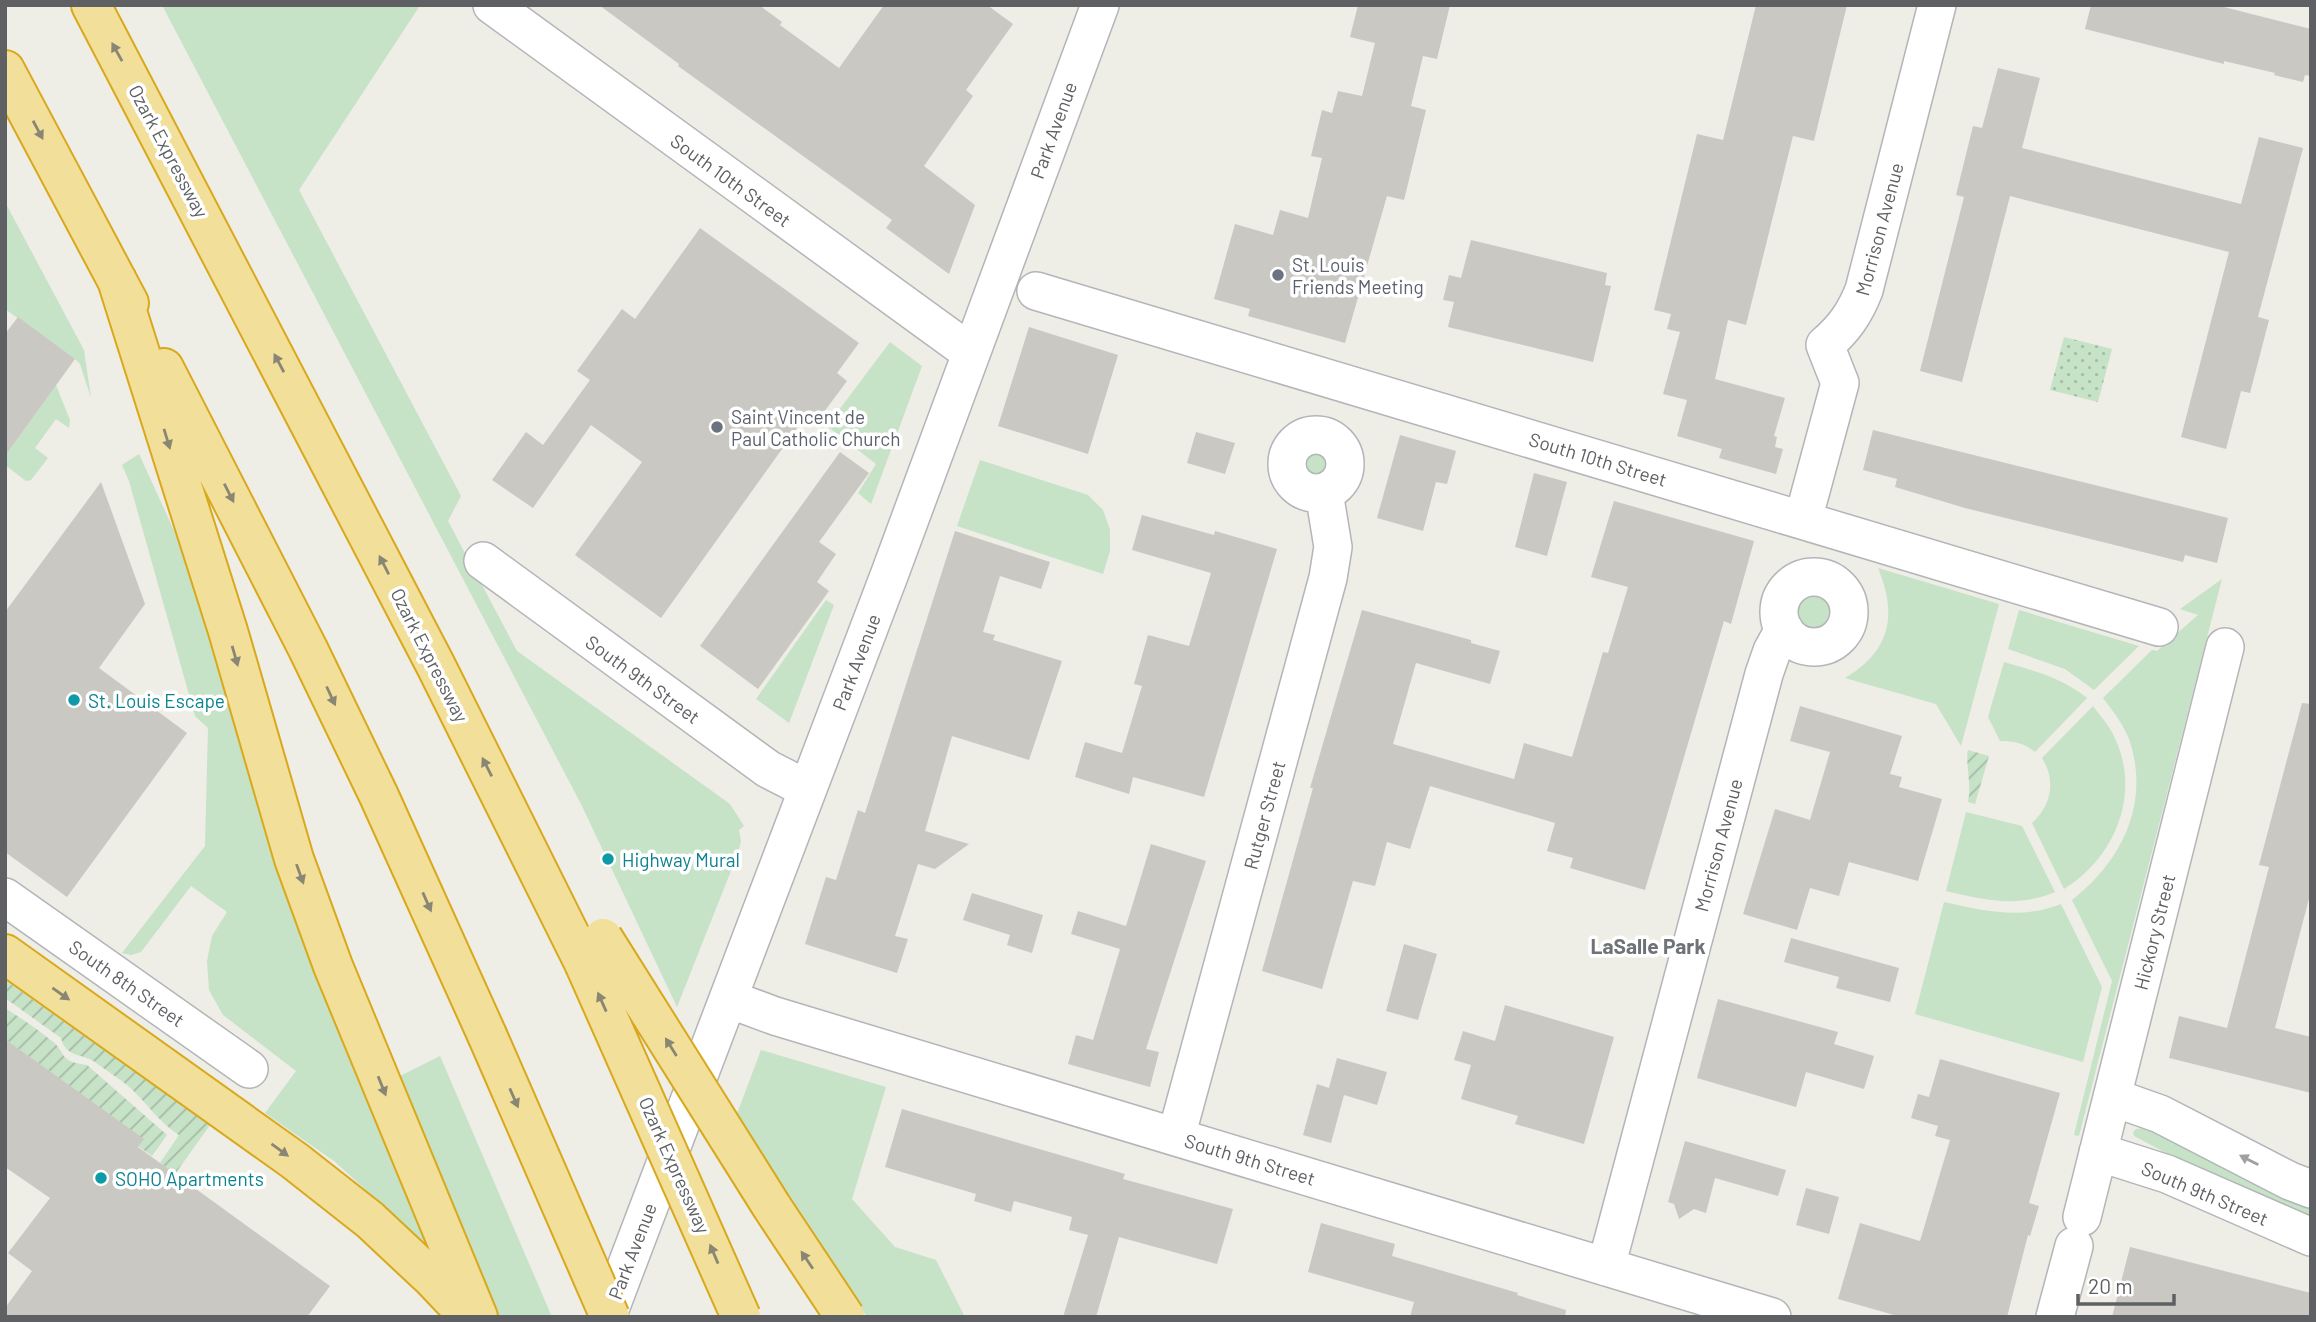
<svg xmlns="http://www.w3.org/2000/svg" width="2316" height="1322" font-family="Barlow,sans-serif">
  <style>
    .grass { fill: #c6e2c7 }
    .park { fill: url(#park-dots) }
    .garden { fill: url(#garden-furrows) }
    .building { fill: #cac8c2 }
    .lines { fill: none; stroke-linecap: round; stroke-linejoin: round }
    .minor-casing { stroke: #b3b5b9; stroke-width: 40 }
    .highway-casing { stroke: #d9a81b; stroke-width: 42 }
    .minor { stroke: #fff; stroke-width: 37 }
    .highway { stroke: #f1df9a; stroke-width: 38 }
    .highway-bridge-casing { stroke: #d9a81b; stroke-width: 42; stroke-linecap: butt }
    .highway-bridge { stroke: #f1df9a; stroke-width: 38 }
    .oneway { fill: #8a8674 }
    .oneway2 { fill: #9ea0a2 }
    .worship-dot { fill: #6b7280; stroke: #fff; stroke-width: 2.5 }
    .culture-dot { fill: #0f9aa8; stroke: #fff; stroke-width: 2.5 }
    .labels { text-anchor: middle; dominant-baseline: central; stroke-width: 7; stroke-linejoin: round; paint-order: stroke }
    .street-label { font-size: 19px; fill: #5e6064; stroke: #fff }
    .worship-label { font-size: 19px; fill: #5b616d; stroke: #fff; text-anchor: start }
    .culture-label { font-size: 19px; fill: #0d838f; stroke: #fff; text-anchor: start }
    .neighbourhood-label { font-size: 21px; font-weight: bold; fill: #6f7276; stroke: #fff }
  </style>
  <defs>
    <pattern id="park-dots" width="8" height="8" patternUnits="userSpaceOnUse" patternTransform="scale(1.75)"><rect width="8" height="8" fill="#c6e2c7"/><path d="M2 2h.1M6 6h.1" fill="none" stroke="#a4bba5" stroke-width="1.8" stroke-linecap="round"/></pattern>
    <pattern id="garden-furrows" width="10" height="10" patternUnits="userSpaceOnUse" patternTransform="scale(1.75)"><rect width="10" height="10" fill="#c6e2c7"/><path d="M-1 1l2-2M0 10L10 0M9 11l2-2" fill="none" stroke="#a4bba5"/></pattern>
  </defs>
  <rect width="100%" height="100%" fill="#eeede6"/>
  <path class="grass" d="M162 5 419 7 299 190 461 496 448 521 517 651 730 804 744 826 739 830 741 841 738 853 677 1007 581 804Z
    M5 202 84 350 91 398 80 364 75 359 5 309Z
    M890 342 922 366 871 504 858 493 876 464 827 426Z
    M56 385 70 420 69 428 56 419 35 448 48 458 31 480 26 481 5 465V456Z
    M1299 463a18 18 0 1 1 36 0a18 18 0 1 1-36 0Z
    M139 454 193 572 319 983 354 1071 431 1249 334 1161 265 1113 296 1071 223 1015 209 990 207 961 212 936 227 912 191 886 141 952 131 955 122 953 205 846 208 728 195 716 129 481 122 465Z
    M980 460 1088 495 1103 510 1110 530V551L1103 574 957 526Z
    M1878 568 1999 604 1961 746 1936 704 1845 678C1890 651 1898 616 1878 568Z
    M2222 579 2079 1136 2074 1135 2112 981 2072 900C2122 861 2151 803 2129 739 2123 724 2113 711 2103 698L2152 650 2157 651 2198 615 2180 609Z
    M1798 612a18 18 0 1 1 36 0a18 18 0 1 1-36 0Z
    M826 600 834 605 789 723 756 699Z
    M2019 610 2139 646 2094 690 2065 669 2008 649Z
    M2004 662C2035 671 2062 678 2087 698L2035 752C2024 743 2014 741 2000 741L1988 717Z
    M2093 706C2102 718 2112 729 2117 743 2140 798 2113 859 2064 889L2032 823C2052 805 2056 780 2042 758Z
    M1966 812 2022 826 2055 892C2018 908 1984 900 1946 891Z
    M1944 902C1985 911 2020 920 2061 904L2102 987 2083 1062 1915 1014Z
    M761 1050 886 1087 852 1199 895 1247 936 1260 965 1317H867L735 1119Z
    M440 1056 552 1317H499L497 1314 396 1078Z
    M2144 1128 2157 1131 2241 1176 2311 1206V1221L2234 1189 2134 1136 2133 1132 2136 1129Z"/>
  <path class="park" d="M2064 337 2112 349 2098 402 2050 390Z"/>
  <path class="garden" d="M1968 750 1989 756 1975 804 1968 802C1972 785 1965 761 1968 750Z
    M5 980 210 1125 175 1174 160 1163 179 1135C158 1122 146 1101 127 1085 117 1077 105 1070 95 1062 82 1053 66 1058 61 1038L5 998Z
    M5 1008C21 1018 37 1029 52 1041 68 1054 57 1061 87 1065L167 1135 152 1156 138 1146 143 1139 5 1039Z"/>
  <path class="building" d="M599 5H759L782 22 780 25 839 68 884 5H987L1013 24 966 90 973 96 924 166 975 205 949 274 886 228 892 220 678 66 679 64Z
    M1358 5H1450L1437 59 1423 56 1411 106 1426 110 1404 200 1387 196 1345 343 1248 316 1250 309 1214 299 1235 224 1273 235 1280 210 1308 218 1322 158 1311 156 1322 110 1332 113 1338 91 1362 96 1375 43 1350 37Z
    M1756 5H1847L1814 141 1793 136 1746 325 1728 320 1715 379 1785 398 1774 436 1777 437 1775 447 1783 449 1776 474 1719 458 1722 449 1677 436 1687 400 1663 394 1680 332 1667 329 1671 314 1654 310 1697 134 1723 140Z
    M2091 5H2216L2311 29V76L2305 75 2303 82 2274 75 2275 73 2224 61V64L2085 29Z
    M1998 68 2040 78 2022 148 2241 204 2259 137 2303 148 2258 317 2269 320 2250 393 2241 391 2226 449 2181 437 2229 252 2010 196 1962 382 1920 371 1964 197 1956 195 1973 126 1982 128Z
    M700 228 859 343 837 373 847 381 815 424 805 417 661 618 575 555 642 462 591 425 533 508 492 480 526 432 543 445 590 380 577 371 622 309 635 319Z
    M1471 240 1607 273 1605 285 1611 286 1593 362 1448 327 1454 302 1443 300 1449 275 1461 278Z
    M18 317 75 359 5 456V334Z
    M1029 327 1118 355 1088 454 998 426Z
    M1873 430 2228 518 2217 563 2185 555 2183 562 1965 508 1895 487 1897 479 1863 470Z
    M1196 432 1235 443 1225 474 1187 463Z
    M1400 435 1456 451 1447 484 1436 482 1423 531 1377 518Z
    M840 452 869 473 819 542 836 554 817 582 829 591 758 689 700 646Z
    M1534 473 1567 482 1547 556 1515 547Z
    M101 482 145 604 99 668 187 733 67 897 5 852V612Z
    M1614 501 1754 541 1731 624 1724 621 1645 890 1570 868 1573 858 1547 851 1555 823 1430 786 1410 849 1387 842 1375 886 1353 881 1322 989 1262 971 1313 788H1310L1362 610 1471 640V643L1500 651 1490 684 1416 663 1393 744 1514 779 1524 743 1572 757 1603 652 1608 653 1628 587 1591 577Z
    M1142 515 1214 535 1215 531 1277 549 1204 797 1133 777 1129 794 1075 777 1085 742 1122 753 1142 686 1134 684 1148 635 1189 646 1211 573 1132 550Z
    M955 531 1050 562 1041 589 1000 576 983 632 995 635 993 640 1062 661 1029 760 952 736 925 831 969 844 935 869 918 864 895 936 908 939 897 973 805 944 826 877 836 880 858 810 865 813Z
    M2302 703 2311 704V891L2275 1028 2311 1037V1093L2169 1058 2179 1016 2227 1028 2269 867 2259 865Z
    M1800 706 1902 736 1890 774 1902 777 1899 787 1942 799 1918 881 1849 862 1839 896 1810 888 1797 930 1743 914 1775 809 1810 820 1830 752 1790 741Z
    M1151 844 1206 861 1146 1049 1159 1052 1150 1087 1068 1064 1076 1035 1093 1040 1120 949 1071 934 1078 911 1126 926Z
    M972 893 1043 915 1032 953 1007 945 1010 935 963 920Z
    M1791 938 1899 968 1890 1002 1836 988 1839 977 1784 962Z
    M1404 944 1437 954 1418 1020 1386 1011Z
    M1718 999 1838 1032 1834 1044 1874 1056 1864 1089 1806 1072 1796 1107 1697 1078Z
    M1505 1005 1614 1037 1584 1144 1515 1124 1518 1116 1461 1099 1471 1065 1454 1060 1463 1031 1495 1041Z
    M5 1039 144 1139 138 1147 330 1286 307 1317H5V1308L32 1271 8 1253 50 1198 5 1167Z
    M1337 1058 1387 1072 1377 1105 1344 1095 1331 1143 1303 1135 1317 1084 1329 1088Z
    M1940 1059 2060 1093 2029 1203 2039 1206 2030 1236 2028 1235 2007 1317H1901L1838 1299 1860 1223 1920 1241 1950 1140 1935 1136 1938 1126 1911 1118 1918 1094 1929 1097Z
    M902 1109 1125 1174 1123 1179 1233 1209 1217 1264 1119 1237 1096 1317H1063L1088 1235 1069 1230 1072 1217 1014 1201 1011 1212 974 1201 976 1194 885 1167Z
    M1685 1141 1786 1170 1778 1196 1715 1178 1706 1213 1694 1209 1679 1219 1674 1204 1668 1202Z
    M1806 1188 1839 1197 1829 1234 1796 1225Z
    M1321 1223 1395 1244 1392 1256 1518 1293 1517 1295 1566 1310 1565 1317H1410L1414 1302 1308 1272Z
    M2130 1247 2311 1293V1317H2112Z"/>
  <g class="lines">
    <g class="minor-casing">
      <path id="minor" d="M492 5 971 353
        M1036 291 2159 627
        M1287 464a29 29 0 1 1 58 0a29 29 0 1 1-58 0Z
        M1803 520 1840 383 1825 345C1844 329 1855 313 1864 290L1937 5
        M483 561 768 769 807 789
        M1779 612a35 35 0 1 1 70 0a35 35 0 1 1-70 0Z
        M5 897 249 1069
        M729 999 775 1016 1772 1317
        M2112 1097 2160 1114 2290 1181 2311 1189
        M1176 1137 1328 578 1333 547 1324 492
        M2098 1152 2167 1174 2311 1237
        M2082 1217 2225 647
        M1606 1267 1764 674 1772 651 1784 629
        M607 1317 890 573 1100 5
        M2055 1317 2074 1246"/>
    </g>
    <g class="highway-casing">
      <path id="highway" d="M91 5 436 666 584 963
        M5 70 129 303
        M117 280 228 631 294 859 333 966 478 1317
        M164 368 308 649 379 796 487 1035
        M5 954 295 1161 370 1220 433 1279 469 1317"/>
    </g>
    <use href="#minor" class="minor"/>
    <use href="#highway" class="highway"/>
    <g class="highway-bridge-casing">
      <path id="highway-bridge" d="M603 938 772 1207 845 1317
        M584 963 741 1317
        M487 1035 610 1317"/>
    </g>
    <use href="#highway-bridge" class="highway-bridge"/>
  </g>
  <defs><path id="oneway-solid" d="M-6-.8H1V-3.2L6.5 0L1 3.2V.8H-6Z" transform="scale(1.75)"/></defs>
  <g class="oneway">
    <use href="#oneway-solid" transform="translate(117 52) rotate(-119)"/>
    <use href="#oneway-solid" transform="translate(38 130) rotate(62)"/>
    <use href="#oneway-solid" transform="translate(279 363) rotate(-118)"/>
    <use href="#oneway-solid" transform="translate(167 439) rotate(73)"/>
    <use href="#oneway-solid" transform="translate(229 493) rotate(63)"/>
    <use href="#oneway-solid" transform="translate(384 565) rotate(-117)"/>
    <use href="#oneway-solid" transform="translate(235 656) rotate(74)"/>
    <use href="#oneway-solid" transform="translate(331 696) rotate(65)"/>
    <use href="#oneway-solid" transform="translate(487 767) rotate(-117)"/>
    <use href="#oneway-solid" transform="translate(300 874) rotate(70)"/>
    <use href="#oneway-solid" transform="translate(427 902) rotate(66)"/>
    <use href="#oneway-solid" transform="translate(61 994) rotate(35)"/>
    <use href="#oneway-solid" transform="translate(602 1002) rotate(-114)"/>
    <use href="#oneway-solid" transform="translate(671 1047) rotate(-122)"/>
    <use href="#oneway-solid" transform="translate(382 1086) rotate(68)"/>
    <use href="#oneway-solid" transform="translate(514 1098) rotate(66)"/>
    <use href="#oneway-solid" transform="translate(280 1150) rotate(36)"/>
    <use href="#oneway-solid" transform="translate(714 1254) rotate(-113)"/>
    <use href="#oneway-solid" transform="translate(807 1260) rotate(-124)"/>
  </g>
  <use class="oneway2" href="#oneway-solid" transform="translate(2249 1160) rotate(-153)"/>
  <g class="worship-dot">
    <circle cx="1278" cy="275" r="7"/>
    <circle cx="717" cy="427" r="7"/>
  </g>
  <g class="culture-dot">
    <circle cx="74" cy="700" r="7"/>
    <circle cx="608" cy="859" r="7"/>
    <circle cx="101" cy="1178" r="7"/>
  </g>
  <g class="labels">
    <g class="street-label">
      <text transform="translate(1053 130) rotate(-70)">Park Avenue</text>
      <text transform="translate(169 151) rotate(62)">Ozark Expressway</text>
      <text transform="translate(731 180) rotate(36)">South 10th Street</text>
      <text transform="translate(1879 229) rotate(-75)">Morrison Avenue</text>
      <text transform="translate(1598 459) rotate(17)">South 10th Street</text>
      <text transform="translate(430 655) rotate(63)">Ozark Expressway</text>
      <text transform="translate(856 662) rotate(-69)">Park Avenue</text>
      <text transform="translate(643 679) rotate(36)">South 9th Street</text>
      <text transform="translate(1264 815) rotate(-75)">Rutger Street</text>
      <text transform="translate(1718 845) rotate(-75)">Morrison Avenue</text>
      <text transform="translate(2154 932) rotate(-76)">Hickory Street</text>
      <text transform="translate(127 983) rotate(35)">South 8th Street</text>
      <text transform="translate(1250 1159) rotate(17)">South 9th Street</text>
      <text transform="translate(675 1165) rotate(66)">Ozark Expressway</text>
      <text transform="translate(2205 1193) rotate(23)">South 9th Street</text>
      <text transform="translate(632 1251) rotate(-69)">Park Avenue</text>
    </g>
    <g class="worship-label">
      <text x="1292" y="264">St. Louis<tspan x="1292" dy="22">Friends Meeting</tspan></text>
      <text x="731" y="416">Saint Vincent de<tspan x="731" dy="22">Paul Catholic Church</tspan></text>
    </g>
    <g class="culture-label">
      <text x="88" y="700">St. Louis Escape</text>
      <text x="622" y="859">Highway Mural</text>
      <text x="115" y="1178">SOHO Apartments</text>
    </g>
    <g class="neighbourhood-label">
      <text x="1648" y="945">LaSalle Park</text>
    </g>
  </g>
  <rect width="2316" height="1322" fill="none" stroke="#5e6064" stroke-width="14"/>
  <path d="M2078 1294v10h96v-10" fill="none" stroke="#5e6064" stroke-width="3.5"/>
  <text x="2088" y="1294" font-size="21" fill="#5e6064" stroke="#ffffff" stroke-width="5" paint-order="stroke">20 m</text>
</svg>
